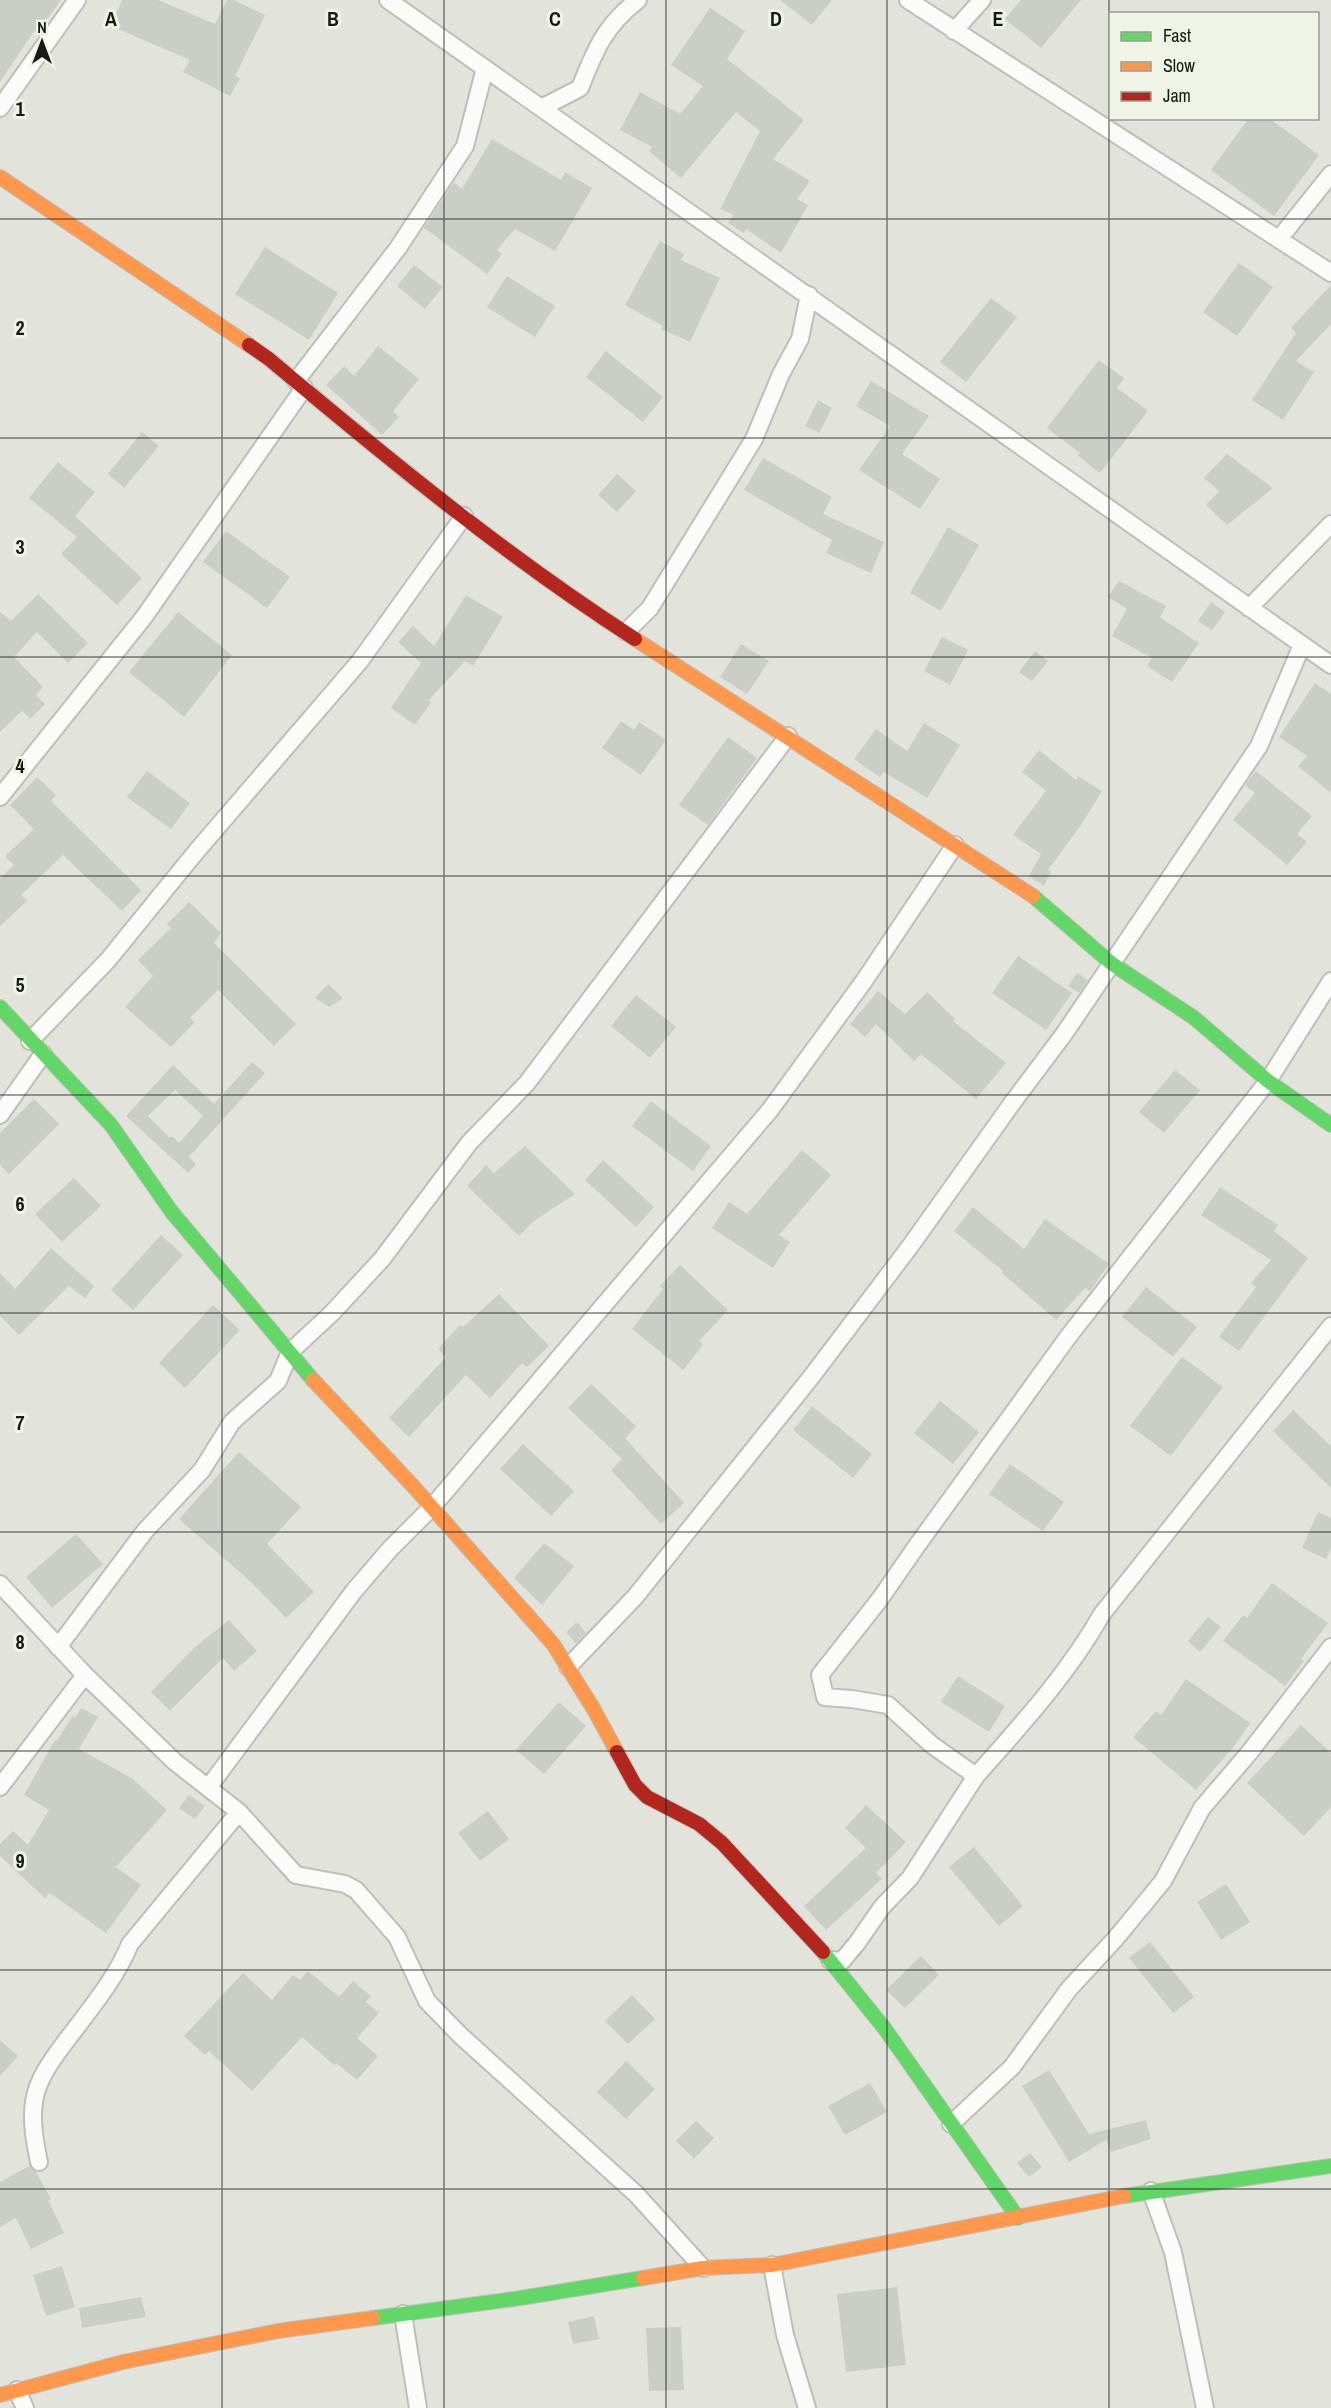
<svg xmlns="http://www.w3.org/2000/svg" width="1331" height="2408" font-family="'Archivo Narrow',sans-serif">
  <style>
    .building { fill: #cbcdc7; fill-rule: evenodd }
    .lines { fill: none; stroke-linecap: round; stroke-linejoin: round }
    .street-casing { stroke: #bdbfb8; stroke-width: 20 }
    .fast-casing { stroke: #bdbfb8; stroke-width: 16 }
    .slow-casing { stroke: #bdbfb8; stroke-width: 16 }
    .jam-casing { stroke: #bdbfb8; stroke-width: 16 }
    .street { stroke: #fbfbfa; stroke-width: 16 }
    .fast { stroke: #63d668; stroke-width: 14 }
    .slow { stroke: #ff974d; stroke-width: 14 }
    .jam { stroke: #b3261e; stroke-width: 14 }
    .grid { fill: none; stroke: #181914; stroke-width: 1.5; stroke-opacity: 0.55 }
    .grid-label { font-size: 20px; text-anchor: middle; font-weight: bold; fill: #181914; stroke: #f0f4e6; stroke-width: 6; stroke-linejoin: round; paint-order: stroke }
  </style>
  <rect width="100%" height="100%" fill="#e2e4dc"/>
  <path class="building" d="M0 0H61L38 32 35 30 0 82Z
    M122 0H158L215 24 227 0H234L265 15 235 76 240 78 230 96 183 72 190 60 111 26Z
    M780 0H832L812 25Z
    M1021 0H1081L1041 48 1005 19Z
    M710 8 745 31 727 59 804 120 773 159 810 181 797 199 808 205 781 253 746 229 744 233 728 223 734 215 720 209 760 131 736 112 681 178 649 151 652 147 620 130 640 92 680 114 703 86 671 65Z
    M1249 118H1269L1319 155 1274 216 1211 170Z
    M492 139 561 180 565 172 592 188 555 251 515 229 497 250 502 254 487 274 424 228 454 182 462 189Z
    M660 241 684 254 681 260 720 278 690 342 661 329 663 326 625 305Z
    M265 247 338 293 309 340 235 294Z
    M1239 263 1273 287 1237 336 1203 312Z
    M414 265 443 287 425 309 397 286Z
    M507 276 555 306 535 337 487 307Z
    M1331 285V324L1296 361 1314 372 1283 420 1252 400 1296 333 1291 328Z
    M991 298 1017 317 966 382 940 362Z
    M378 346 419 379 393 411 399 417 382 435 326 385 344 366 354 376Z
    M606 351 663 397 643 422 586 377Z
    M1099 360 1124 378 1117 388 1148 411 1100 473 1078 456 1080 453 1047 428Z
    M871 381 929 416 902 454 940 479 920 509 859 470 890 426 856 406Z
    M818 400 832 408 819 433 805 426Z
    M142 432 159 446 124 488 108 474Z
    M1227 454 1273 488 1227 525 1206 505 1219 491 1204 478Z
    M763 458 832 497 823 514 884 542 871 573 826 553 832 540 744 490Z
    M58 462 95 492 75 516 142 578 117 605 61 554 77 537 29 498Z
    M617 474 636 491 617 512 598 495Z
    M948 527 979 545 941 611 910 593Z
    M226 531 290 577 267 608 203 562Z
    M1119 581 1166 606 1160 617 1199 643 1172 682 1147 666 1152 658 1112 636 1127 609 1108 597Z
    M38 594 88 643 68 663 37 632 14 657 43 687 36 695 45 704 30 719 22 711 0 732V612L11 621Z
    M466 595 503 617 473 666 465 661 429 700 431 702 415 725 391 708 421 663 398 642 413 626 434 646Z
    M1211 602 1225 612 1212 630 1198 621Z
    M178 612 232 655 184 717 129 672Z
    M942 637 968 650 950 685 924 671Z
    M741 644 769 661 747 694 720 677Z
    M1035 651 1048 661 1032 681 1019 672Z
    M1315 683 1331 694V793L1298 766 1307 756 1279 737Z
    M621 721 634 730 639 722 666 740 641 775 602 748Z
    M924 723 960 745 927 798 884 772 880 777 854 759 876 729 907 751Z
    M728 737 757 758 708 825 679 805Z
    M1039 750 1076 780 1078 776 1102 791 1081 825 1048 870 1051 872 1044 886 1029 876 1041 854 1013 835 1046 791 1022 772Z
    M147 771 190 803 171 829 127 797Z
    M1256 771 1312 816 1297 834 1307 842 1287 865 1233 820 1255 793 1245 785Z
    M37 777 56 795 51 801 141 890 122 911 63 855 21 895 27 901 0 926V878L14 865 5 856 34 829 10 805Z
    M189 902 221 933 214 943 296 1024 274 1046 218 990 190 1018 195 1022 171 1047 125 1007 153 976 138 960 171 928 167 924Z
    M1018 956 1072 993 1046 1030 992 993Z
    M1077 973 1088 980 1079 993 1068 986Z
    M328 984 343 998 329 1007 315 998Z
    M878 991 905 1014 927 992 955 1019 953 1021 1006 1063 976 1099 921 1054 914 1061 876 1024 865 1037 850 1024Z
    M636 995 676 1027 650 1058 611 1026Z
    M252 1062 265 1073 189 1157 196 1164 188 1173 126 1116 173 1065 214 1104ZM175 1090 203 1116 179 1143 172 1136 170 1138 148 1116Z
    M1175 1070 1200 1090 1164 1133 1139 1112Z
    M34 1099 59 1124 9 1174 0 1165V1133Z
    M651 1101 711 1146 693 1171 632 1126Z
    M525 1146 575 1194 535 1220 519 1236 467 1186 486 1165 494 1173Z
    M802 1150 831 1175 779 1235 790 1242 773 1268 712 1228 729 1202 747 1214Z
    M603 1160 654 1207 636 1227 585 1180Z
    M74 1178 101 1206 62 1242 35 1214Z
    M1220 1187 1278 1225 1274 1231 1308 1258 1239 1351 1219 1337 1256 1287 1251 1283 1271 1260 1201 1215Z
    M973 1207 1024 1249 1045 1219 1109 1264 1090 1291 1085 1288 1056 1320 1002 1273 1003 1271 954 1231Z
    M161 1235 183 1255 133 1310 111 1290Z
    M51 1248 94 1286 85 1298 69 1286 19 1335 0 1316V1273L15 1289Z
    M680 1265 728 1310 699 1341 703 1345 683 1370 632 1329 663 1289 660 1286Z
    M1146 1287 1197 1327 1173 1357 1122 1317Z
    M499 1294 549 1346 527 1367 522 1363 490 1398 466 1375 409 1437 389 1418 446 1357 438 1349 460 1325 463 1327Z
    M213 1305 240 1330 185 1388 159 1363Z
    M1182 1357 1223 1387 1171 1456 1130 1426Z
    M591 1384 636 1426 625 1438 684 1503 661 1524 611 1470 622 1459 568 1408Z
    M940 1401 979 1432 953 1464 914 1433Z
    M812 1406 872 1454 853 1478 793 1430Z
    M1293 1410 1331 1446V1488L1273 1431Z
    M523 1444 574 1491 551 1516 500 1469Z
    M239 1452 301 1507 267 1544 314 1592 286 1618 250 1581 179 1519Z
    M1010 1464 1064 1502 1043 1531 989 1494Z
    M1318 1512 1331 1518V1548L1326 1559 1302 1548Z
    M76 1534 103 1564 52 1608 26 1577Z
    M544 1543 574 1566 542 1605 514 1578Z
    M1272 1583 1328 1623 1301 1659 1304 1661 1285 1686 1223 1641 1243 1615 1247 1618Z
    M1208 1617 1221 1627 1200 1652 1188 1641Z
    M229 1620 257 1651 234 1671 223 1658 170 1711 151 1692 196 1646Z
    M577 1622 586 1633 576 1643 566 1632Z
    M958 1676 1005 1706 989 1732 941 1702Z
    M1186 1679 1250 1723 1236 1744 1196 1790 1133 1737 1156 1711 1161 1715Z
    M559 1702 586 1726 544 1774 516 1750Z
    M81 1708 98 1717 79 1749 133 1779 167 1810 116 1867 141 1885 106 1933 50 1893 45 1898 0 1856V1844L13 1831 28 1845 49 1810 24 1795 55 1740 57 1741 73 1715 75 1718Z
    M1301 1725 1331 1753V1807L1304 1836 1247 1783Z
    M189 1795 205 1806 195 1819 179 1808Z
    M866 1805 906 1842 876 1873 882 1879 826 1930 804 1906 866 1848 845 1828Z
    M488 1811 509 1839 480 1861 458 1833Z
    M974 1847 1023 1906 999 1926 949 1867Z
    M1226 1884 1250 1922 1221 1940 1197 1902Z
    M1150 1942 1194 1997 1173 2013 1129 1958Z
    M921 1956 939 1975 905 2008 886 1990Z
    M308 1971 339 1997 353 1981 371 1996 366 2002 379 2013 357 2038 378 2056 357 2080 336 2063 334 2065 302 2037 252 2091 209 2051 205 2055 184 2036 243 1973 272 2000 293 1975 300 1980Z
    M632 1995 655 2019 628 2044 605 2021Z
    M0 2040 18 2056 0 2076Z
    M626 2061 655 2089 626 2119 597 2092Z
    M1049 2070 1089 2134 1146 2120 1151 2139 1111 2152 1106 2140 1069 2162 1022 2086Z
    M870 2083 887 2112 845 2135 828 2106Z
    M696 2121 714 2138 694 2159 676 2141Z
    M1030 2153 1042 2167 1029 2177 1017 2163Z
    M29 2166 36 2172 51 2199 48 2200 64 2233 31 2249 16 2218 0 2227V2182Z
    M62 2266 75 2307 46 2316 33 2275Z
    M897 2287 906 2365 846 2372 837 2294Z
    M141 2297 146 2317 82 2328 79 2308Z
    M594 2316 599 2339 573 2344 568 2322Z
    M681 2327 684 2390 649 2391 646 2328Z"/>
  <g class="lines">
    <g class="street-casing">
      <path id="street" d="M388 0 1331 665
        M908 0 1331 273
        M954 31 982 0
        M0 108 77 0
        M541 108 580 88C595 50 605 25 638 0
        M1279 239 1331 174
        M296 381 398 248 465 146 485 68
        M1249 608 1331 524
        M626 632 650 608 754 439 781 374 800 339 809 295
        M0 797 144 617 304 388
        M30 1041 108 960 195 853 360 661 464 516
        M0 1115 43 1054
        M0 1584 85 1675 175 1762 239 1812 296 1875 345 1884 356 1890 397 1937 427 2001 460 2035 636 2194 703 2268
        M58 1647 145 1531 202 1470 232 1422 278 1381 290 1352 332 1313 382 1259 469 1143 527 1083 788 736
        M568 1667 635 1597 812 1376 911 1245 1013 1102 1064 1034 1259 746 1302 645
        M976 1776C1022 1724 1068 1674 1102 1614L1331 1326
        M0 1787 85 1675
        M208 1788 354 1591 390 1549 432 1507 770 1110 864 981 955 845
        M830 1960 842 1961 857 1943 882 1907 910 1878 976 1776 932 1745 888 1705 852 1699 825 1697 820 1675 880 1599 916 1547 1068 1337 1268 1081 1331 981
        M951 2124 1012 2067 1069 1989 1116 1938 1163 1881 1202 1808 1249 1753 1331 1647
        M39 2162C35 2142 31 2122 34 2102 37 2078 55 2056 69 2037 91 2008 116 1978 130 1944L239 1812
        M1151 2191 1173 2252 1205 2408
        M772 2265 785 2335 807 2408
        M403 2314 418 2408
        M17 2390 25 2408"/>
    </g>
    <g class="fast-casing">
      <path id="fast" d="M1033 896 1111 963 1193 1017 1268 1081 1331 1125
        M0 1007 111 1125 171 1211 313 1380
        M823 1952 885 2029 1018 2218
        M1124 2196 1331 2166
        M373 2318 514 2299 643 2278"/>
    </g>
    <g class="slow-casing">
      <path id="slow" d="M0 177 249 345
        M635 639 1033 896
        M313 1380 413 1486 553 1644 593 1708 617 1752
        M643 2278 703 2268 772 2265 1124 2196
        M0 2395 123 2362 278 2331 373 2318"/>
    </g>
    <g class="jam-casing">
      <path id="jam" d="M249 345 269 359C387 458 506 556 635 639
        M617 1752 635 1785 647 1797 699 1824 722 1843 823 1952"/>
    </g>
    <use href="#street" class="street"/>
    <use href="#fast" class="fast"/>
    <use href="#slow" class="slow"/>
    <use href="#jam" class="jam"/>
  </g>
  <path class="grid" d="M222 0V2408M444 0V2408M666 0V2408M887 0V2408M1109 0V2408M0 219H1331M0 438H1331M0 657H1331M0 876H1331M0 1095H1331M0 1313H1331M0 1532H1331M0 1751H1331M0 1970H1331M0 2189H1331"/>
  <g class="grid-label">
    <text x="111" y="26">A</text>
    <text x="333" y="26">B</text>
    <text x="555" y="26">C</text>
    <text x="776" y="26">D</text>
    <text x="998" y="26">E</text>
    <text x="20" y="116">1</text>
    <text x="20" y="335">2</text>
    <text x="20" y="554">3</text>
    <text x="20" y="773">4</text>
    <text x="20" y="992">5</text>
    <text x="20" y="1211">6</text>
    <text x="20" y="1430">7</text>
    <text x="20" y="1649">8</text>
    <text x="20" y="1868">9</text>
  </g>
  <rect x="1109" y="12" width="210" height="108" fill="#f0f4e6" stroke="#9a9c92" stroke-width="1.5"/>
  <rect x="1121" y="32" width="30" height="9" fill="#63d668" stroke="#9a9c92" stroke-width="1.5"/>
  <text x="1163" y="42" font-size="18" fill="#181914">Fast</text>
  <rect x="1121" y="62" width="30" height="9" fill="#ff974d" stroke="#9a9c92" stroke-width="1.5"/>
  <text x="1163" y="72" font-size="18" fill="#181914">Slow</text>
  <rect x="1121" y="92" width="30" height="9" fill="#b3261e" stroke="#9a9c92" stroke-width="1.5"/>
  <text x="1163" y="102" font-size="18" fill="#181914">Jam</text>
  <g transform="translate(42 42)" stroke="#f0f4e6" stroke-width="4.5" paint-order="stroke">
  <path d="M0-4.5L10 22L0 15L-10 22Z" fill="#181914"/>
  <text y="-9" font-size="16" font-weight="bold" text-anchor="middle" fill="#181914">N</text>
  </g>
</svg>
